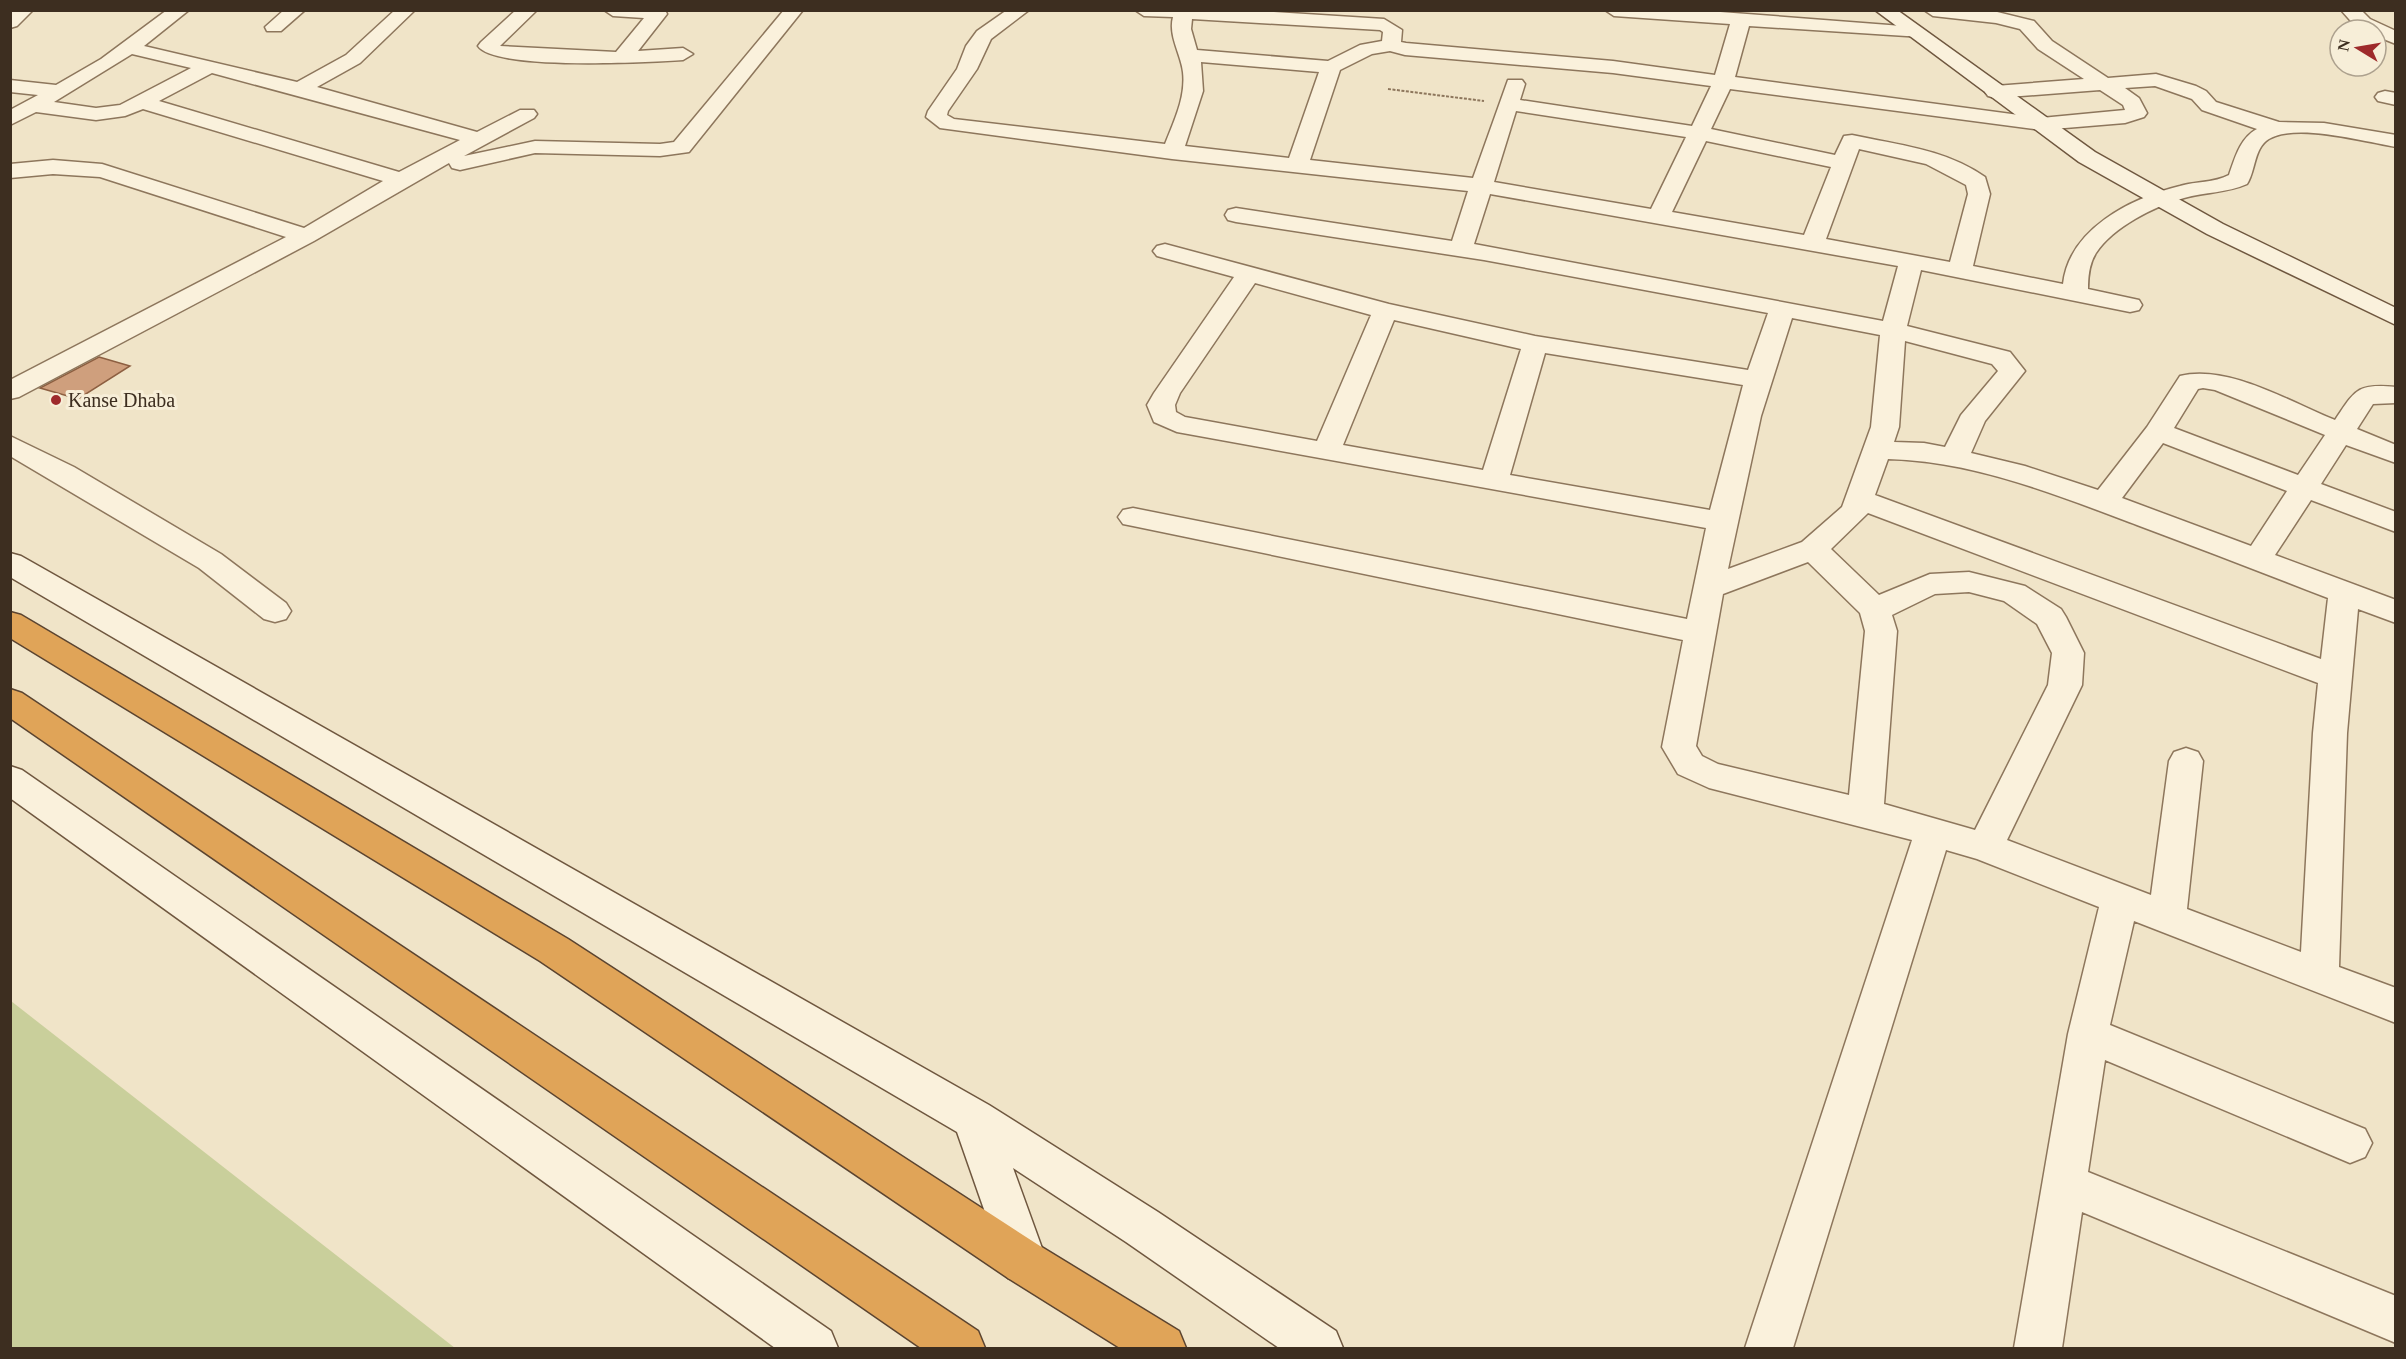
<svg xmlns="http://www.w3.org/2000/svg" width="2406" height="1359" font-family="'Times New Roman',serif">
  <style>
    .green { fill: #c9cf9b }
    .building { fill: #cf9f7d; stroke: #8d5f41; stroke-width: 1.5 }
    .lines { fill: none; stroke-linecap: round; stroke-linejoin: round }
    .street-casing { stroke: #8d765c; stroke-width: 3 }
    .secondary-casing { stroke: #6f573f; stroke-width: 3 }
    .highway-casing { stroke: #5b4430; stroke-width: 3 }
    .path { stroke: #8d765c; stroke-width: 2; stroke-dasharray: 3 1.5; stroke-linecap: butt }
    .street { fill: #faf1dc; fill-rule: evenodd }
    .secondary { fill: #faf1dc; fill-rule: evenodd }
    .highway { fill: #e0a458; fill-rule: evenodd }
    .poi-dot { fill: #9e2a2b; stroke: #f7eed8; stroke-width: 2 }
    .labels { text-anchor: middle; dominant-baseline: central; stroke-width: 6; stroke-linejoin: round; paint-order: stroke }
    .poi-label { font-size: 20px; fill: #3d2e20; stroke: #f7eed8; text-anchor: start }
  </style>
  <rect width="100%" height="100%" fill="#f0e4c8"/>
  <path class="green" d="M11 1001 455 1348H11Z"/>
  <path class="building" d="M99 357 130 366 78 399 40 388Z"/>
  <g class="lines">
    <g class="street-casing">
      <path id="street" d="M12 10H33L17 26 10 28Z
        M167 10H189L144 46 297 82 346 55 395 10H415L360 63 317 87 477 132 520 110H534L537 114 534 118 464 156 535 141 660 144 674 142 784 10H803L689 152 660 156 535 153 460 170 452 168 449 163 314 241 19 397 10 399V380L286 237 100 177 53 174 10 178V164L53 160 102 164 304 228 383 181 143 109 125 116 96 120 36 112 10 125V110L38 95 10 92V80L56 85 101 59ZM132 54 191 68 120 105 96 108 54 102ZM212 73 460 140 399 172 159 101Z
        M284 10H305L281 31H267L265 27Z
        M516 10H537L500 46 616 52 644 18 613 16 604 10H665L667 14 638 51 683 48 693 54 683 60C650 62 495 71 478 46L481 42Z
        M1007 10H1029L991 39 977 69 948 111 947 115 954 119 1165 144C1174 121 1186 97 1183 72 1181 54 1168 36 1173 17L1144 16 1135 10H1241L1384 19 1402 30 1401 42 1406 43 1613 61 1715 75 1730 24 1614 16 1605 10H1694L1915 27 1924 33 1922 37 1749 26 1735 77 2041 118 2125 110 2123 105 2100 90 1995 98 1988 96 1985 92 1988 88 1995 86 2084 79 2038 49 2020 29 1996 23 1933 16 1924 10H1989L2034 21 2052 41 2108 78 2156 74 2196 86 2206 91 2216 102 2279 122 2324 123 2396 135V147C2366 142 2291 121 2266 141 2254 151 2255 172 2247 184 2227 193 2205 192 2184 198 2155 206 2113 227 2096 253 2089 264 2088 277 2088 289L2139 300 2142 305 2139 310 2130 312 1921 270 1907 326 2010 352 2025 371 1985 421 1971 453 2025 466 2098 490 2147 427 2180 376C2228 364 2290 402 2335 420 2355 390 2357 383 2396 387V403L2373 404 2357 429 2396 445V463L2346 445 2321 484 2396 512V532L2311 500 2275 555 2396 600V623L2358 609 2347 733 2339 967 2396 988V1023L2134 921 2110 1025 2365 1129 2372 1143 2365 1157 2350 1163 2105 1060 2088 1172 2396 1296V1343L2082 1212 2062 1348H2014L2068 1034 2099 907 1977 859 1946 850 1793 1348H1745L1912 840 1709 788 1678 774 1662 747 1683 640 1133 526 1123 524 1118 517 1123 510 1133 508 1687 619 1706 528 1177 432 1154 422 1147 405 1154 393 1234 277 1157 256 1153 251 1157 246 1165 244 1389 304 1535 336 1748 370 1768 313 1484 260 1236 222 1228 220 1225 215 1228 210 1236 208 1452 241 1468 191 1172 159 940 128 926 117 928 111 957 69 966 46 977 31ZM1192 19 1380 30 1383 32 1382 41 1360 45 1328 61 1197 50 1191 29ZM1390 51 1405 55 1613 73 1711 86 1692 126 1520 100 1525 84 1522 80H1508L1473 178 1310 160 1340 70 1372 54ZM1201 62 1319 72 1289 158 1185 146 1203 91ZM2155 86 2192 99 2202 110 2257 129C2240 138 2235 158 2229 175 2214 183 2196 181 2180 186 2131 198 2069 229 2063 284L1973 266 1990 194 1985 177C1945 149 1898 145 1852 135L1844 136 1835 155 1711 129 1730 89 2041 130 2125 123 2144 117 2147 113 2139 98 2125 88ZM1516 111 1686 137 1651 209 1494 182ZM1706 141 1831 167 1804 235 1672 212ZM1859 149 1926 164 1966 185 1968 194 1950 262 1826 239ZM1490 194 1898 266 1883 321 1474 244ZM1255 283 1371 315 1317 441 1185 417 1176 412 1175 405 1180 393ZM1792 318 1880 335 1871 427 1842 507 1802 542 1728 569 1761 416ZM1394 320 1521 349 1483 470 1343 445ZM1905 341 1992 364 1998 371 1961 415 1945 447 1924 443 1894 442 1899 427ZM1545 353 1743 385 1710 510 1510 475ZM2203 388 2215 390 2325 435 2298 475 2174 428 2198 389ZM2163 443 2287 491 2251 546 2122 498ZM1888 459C1974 461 2057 495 2137 525 2201 549 2264 573 2328 598L2321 659 1875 495ZM1868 513 2318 683 2313 733 2301 952 2187 909 2203 761 2198 752 2186 748 2174 752 2169 761 2151 895 2007 840 2082 685 2084 653 2066 617 2061 609 2025 586 1969 572 1930 574 1879 595 1831 549ZM1808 562 1860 613 1865 631 1849 795 1718 764 1702 756 1696 746 1723 594ZM1969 592 2004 601 2037 624 2052 653 2048 685 1975 830 1884 804 1897 631 1892 615 1935 594Z
        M2341 10H2361L2370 19 2396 31V44L2376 36V30L2356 27Z
        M2385 91 2396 93V105L2378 101 2375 97 2378 93Z
        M10 436 74 467 221 554 286 603 291 611 286 619 275 622 264 619 199 568 10 456Z"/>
    </g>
    <g class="secondary-casing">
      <path id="secondary" d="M1875 10H1897L2095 152 2223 224 2396 308V325L2207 234 2079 162Z
        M10 553 21 556 989 1105 1158 1212 1336 1331 1343 1348H1279L1126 1242 1013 1168 1047 1262 1040 1278 1024 1284 1008 1278 957 1132 10 577Z
        M10 766 22 770 831 1331 838 1348H775L10 798Z"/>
    </g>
    <g class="highway-casing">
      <path id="highway" d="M10 612 21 615 568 939 1040 1246 1179 1331 1186 1348H1120L1008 1278 540 961 10 638Z
        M10 689 22 693 978 1331 985 1348H921L10 718Z"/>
    </g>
    <path class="path" d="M1388 89 1484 101"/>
    <use href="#street" class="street"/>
    <use href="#secondary" class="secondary"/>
    <use href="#highway" class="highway"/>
  </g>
  <circle class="poi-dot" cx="56" cy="400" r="6"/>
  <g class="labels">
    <g class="poi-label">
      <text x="68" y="400">Kanse Dhaba</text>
    </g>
  </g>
  <rect width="2406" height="1359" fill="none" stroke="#3d2e20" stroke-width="24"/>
  <g transform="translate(2358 48) rotate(281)"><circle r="28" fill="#f7eed8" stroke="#ada18e" stroke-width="1.5"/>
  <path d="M0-4.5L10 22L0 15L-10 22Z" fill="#9e2a2b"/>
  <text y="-9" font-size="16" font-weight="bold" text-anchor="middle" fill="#3d2e20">N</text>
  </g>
</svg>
